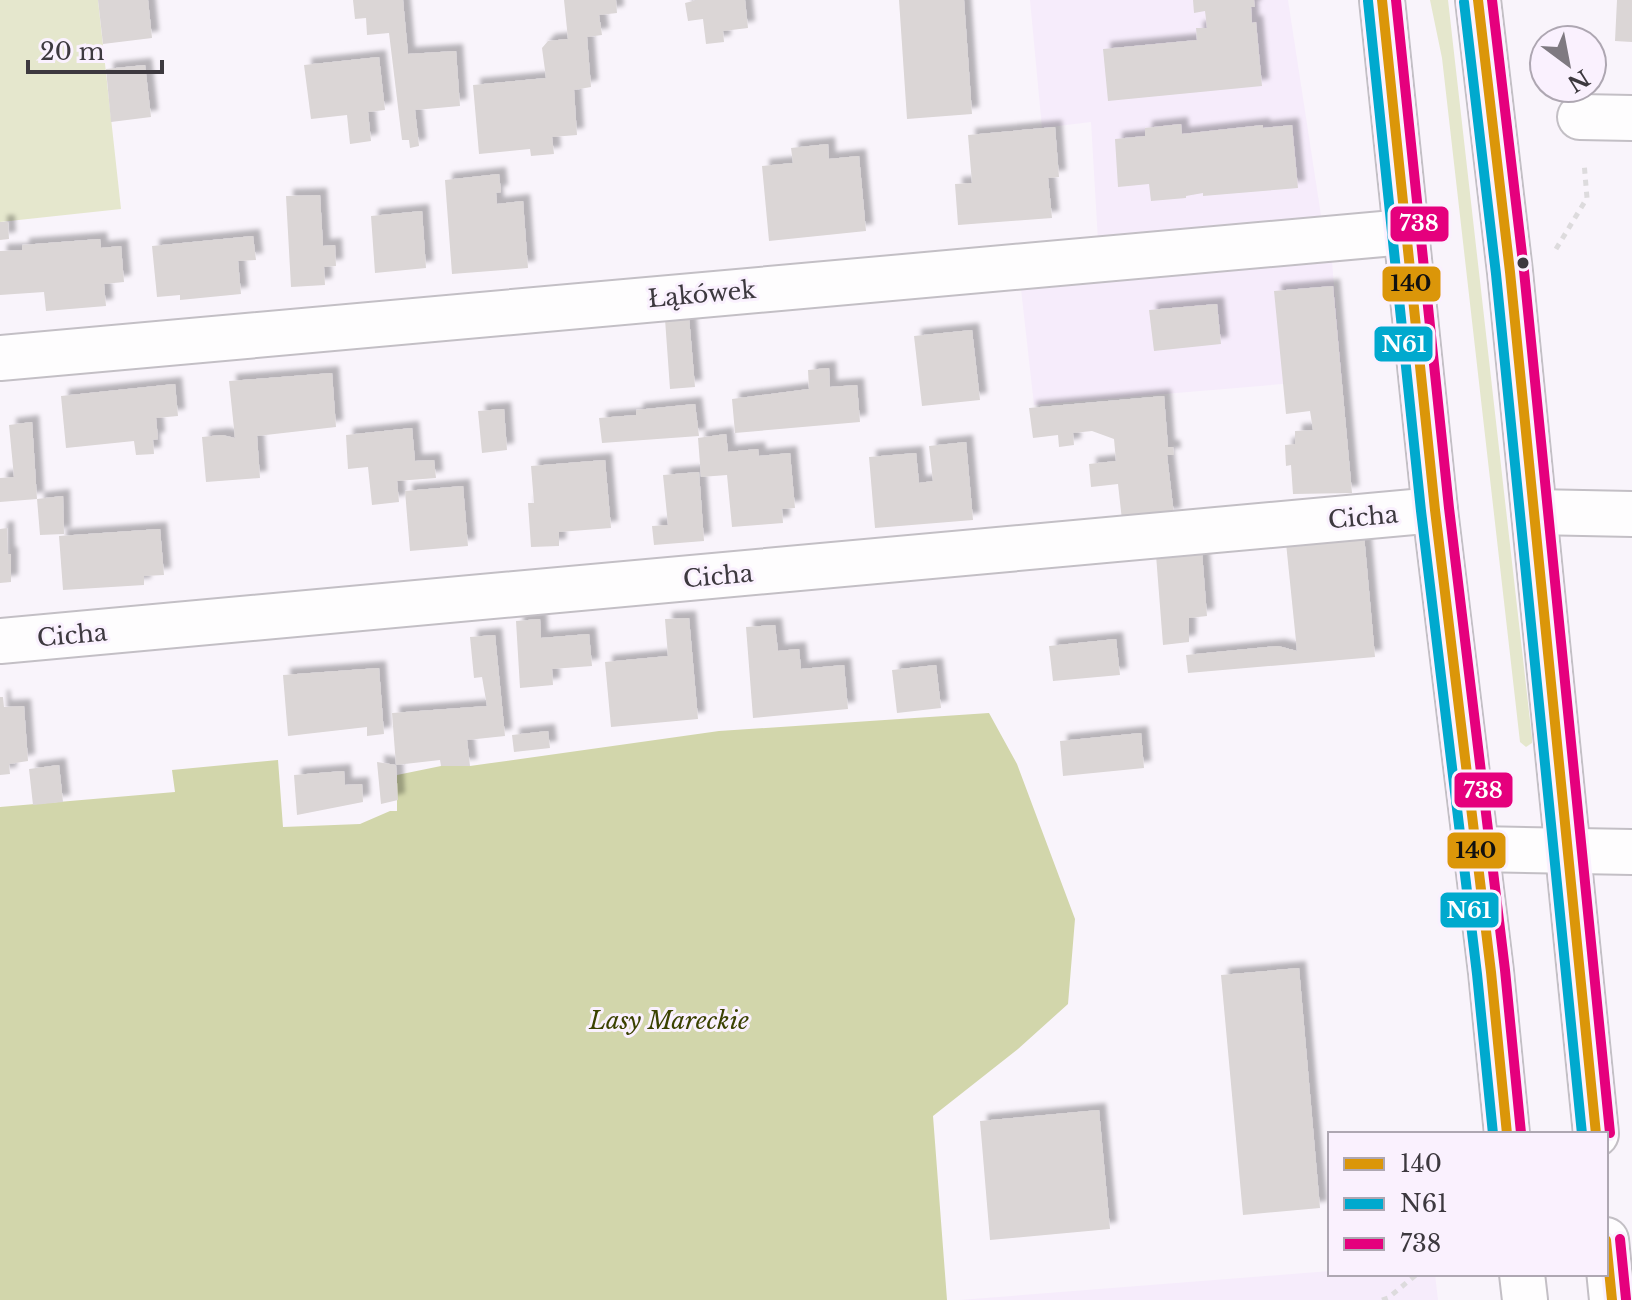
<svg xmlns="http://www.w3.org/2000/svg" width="1632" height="1300" font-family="'Libre Baskerville',serif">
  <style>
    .built { fill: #f6ecfb }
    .green { fill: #e5e7cd }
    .forest { fill: #d2d6ab }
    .building { fill: #dbd6d6; filter: url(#shadow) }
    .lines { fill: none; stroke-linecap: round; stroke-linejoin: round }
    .minor-casing { stroke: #c3bfc5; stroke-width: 48 }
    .secondary-casing { stroke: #c3bfc5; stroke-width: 48 }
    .path { stroke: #dddbdd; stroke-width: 5; stroke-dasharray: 6 6; stroke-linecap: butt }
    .minor { stroke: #fefdfe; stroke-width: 44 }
    .secondary { stroke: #fefdfe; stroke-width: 44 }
    .bus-1-casing { stroke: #faf1fe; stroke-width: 16 }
    .bus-2-casing { stroke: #faf1fe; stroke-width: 16 }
    .bus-3-casing { stroke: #faf1fe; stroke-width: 16 }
    .bus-1 { stroke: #db9609; stroke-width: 10 }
    .bus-2 { stroke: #00a9ce; stroke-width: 10 }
    .bus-3 { stroke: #e5007d; stroke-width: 10 }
    .bus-dot { fill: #3d393f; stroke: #faf1fe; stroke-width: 3 }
    .labels { text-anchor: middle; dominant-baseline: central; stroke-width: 6; stroke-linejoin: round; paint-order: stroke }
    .street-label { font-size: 24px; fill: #3d393f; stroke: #faf1fe }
    .park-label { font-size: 24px; font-style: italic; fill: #3a4100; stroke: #faf1fe }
    .line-badge { stroke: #faf1fe; stroke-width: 3 }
    .badge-label { font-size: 22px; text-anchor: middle; font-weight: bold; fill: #fff }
    .pale-badge-label { font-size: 22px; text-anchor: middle; font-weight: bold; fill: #111 }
  </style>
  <defs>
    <filter id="shadow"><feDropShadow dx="7" dy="-7" stdDeviation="2" flood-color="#0004"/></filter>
  </defs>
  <rect width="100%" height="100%" fill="#f9f4fb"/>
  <path class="built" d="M1030 0H1288L1322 222 1098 241 1091 122 1042 128Z
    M1331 250 1342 379 1034 405 1021 289Z
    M1330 1271V1274H1435L1438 1300H959Z"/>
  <path class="green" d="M0 0H98L121 209 0 222Z
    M1430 0H1448L1532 738V743L1526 747 1520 742 1442 58Z"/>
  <path class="forest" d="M989 713 1017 764 1075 919 1068 1004 1018 1049 933 1116 947 1300H0V807L175 792 172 770 278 760 283 827 360 824 390 811H397V775L441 766H470L719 731Z"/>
  <path class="building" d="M98 0H148L152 38 103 44Z
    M353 0H403L408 54 456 51 460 106 415 110 419 146 410 148 409 140H402L389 33 367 35 366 18 355 19Z
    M564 0H616L617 13 599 15 602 35 587 37 591 87 574 90 577 135 552 137 554 154 531 156 530 149 479 154 473 85 546 78 542 48 548 41 568 39Z
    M697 0H745L748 28 723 31 724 42 706 44 703 19 688 21 685 3Z
    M899 0H964L972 114 907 119Z
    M1193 0H1254L1255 7H1251L1252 23 1256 22 1262 86 1108 101 1103 49 1197 40 1196 28H1207L1205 11 1194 13Z
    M1617 0H1632V42L1615 41Z
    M379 57 385 110 368 112 371 141 350 144 347 115 311 119 304 65Z
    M145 65 151 117 111 122 106 69Z
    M1181 124 1182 134 1263 125V128L1292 125 1298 188 1203 196V193L1186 196V198L1151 201 1149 184 1118 187 1115 139 1145 136V128Z
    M1055 127 1059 177 1048 178 1052 218 958 225 955 184 972 183 968 135Z
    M828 144 829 159 859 156 866 231 769 241 762 166 793 163 791 148Z
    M499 174 501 192 496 193 497 204 523 201 528 268 452 274 445 180Z
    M320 195 323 246 335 245 336 266 324 267 325 285 291 287 286 196Z
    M422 211 426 268 375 273 371 216Z
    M0 222H8L9 239 0 240Z
    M253 236 256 260 238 261 241 294 180 300V295L157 297 152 246Z
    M100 239 101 248 121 246 124 282 104 284 106 306 46 311 44 292 0 295V251L22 250V245Z
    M1333 286 1352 493 1293 494 1291 465 1286 466 1285 445 1295 444V431L1313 430 1310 411 1286 414 1274 291Z
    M1217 304 1221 344 1154 351 1149 310Z
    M689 317 695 387 670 389 665 319Z
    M972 330 980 400 922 406 914 336Z
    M829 368 830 387 857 385 860 422 735 433 732 399 809 389 808 370Z
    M332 373 336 427 257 436 260 478 206 482 202 437 222 435 235 438 229 381Z
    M175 384 178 416 156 418 158 439 153 440 154 454 136 455 134 441 66 448 61 396Z
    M1164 396 1168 447H1173L1174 455H1167L1174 515 1122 520 1118 484 1091 487 1089 464 1116 461 1114 439 1092 431 1073 433 1074 445 1059 447 1058 435 1033 438 1029 408Z
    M695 404 699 436 602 443 599 418 636 415V410Z
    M504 409 507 450 482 453 478 411Z
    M32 422 37 499 63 496 64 534 40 535 37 499 0 502V478L14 477 9 425Z
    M412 428 415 461 434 460 436 478 397 481 399 502 372 505 368 467 348 469 346 435Z
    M726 434 728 452 758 449 759 456 790 453 795 508 782 509 783 523 732 527 727 475 701 477 698 438Z
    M966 442 973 520 875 528 869 457 916 453 919 483 933 481 929 446Z
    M605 460 611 528 559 532V546L531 547 528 503H534L531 466Z
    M699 472 704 541 654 545 652 526 668 525 663 475Z
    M463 486 468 546 410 551 405 491Z
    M7 528 8 554H11V582L0 583V529Z
    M160 529 164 575 144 576V585L63 590 59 536Z
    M1364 535 1375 657 1188 673 1186 655 1278 646 1297 651 1286 543Z
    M1202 552 1207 616 1189 618V642L1163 645 1156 555Z
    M689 618 698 719 611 727 605 662 668 656 665 619Z
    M540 619 541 638 589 634 592 666 552 669 553 685 520 688 516 621Z
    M775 625 778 651 799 649 801 669 844 665 848 709 753 718 746 627Z
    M495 635 505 736 467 740 470 766H441L440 760 396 765 392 713 487 706 482 677 474 678 470 637Z
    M1116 639 1120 675 1053 681 1049 646Z
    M936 665 941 708 897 713 892 670Z
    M379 668 384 734 367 736V727L288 736 283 675Z
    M0 697H3L4 707 24 706 28 761 9 764 10 774 0 775Z
    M548 731 550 748 514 752 512 735Z
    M1141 733 1144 768 1063 776 1060 741Z
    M377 762 396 765 398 800 381 804Z
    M59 765 63 802 33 805 29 769Z
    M344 771 345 785 362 784 363 802 297 815 294 775Z
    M1299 968 1320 1208 1243 1215 1221 975Z
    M1099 1110 1110 1229 990 1240 980 1121Z"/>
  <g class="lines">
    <g class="minor-casing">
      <path id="minor" d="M1580 117 1632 118
        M0 358 1405 232
        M1534 512 1632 514
        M0 641 1435 510
        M1477 849 1632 852"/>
    </g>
    <g class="secondary-casing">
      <path id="secondary" d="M1382 0 1435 510 1491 972 1507 1134
        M1478 0 1510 272 1596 1134
        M1606 1240 1612 1300
        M1522 1274 1525 1300"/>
    </g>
    <path class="path" d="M1556 249 1587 198 1584 162
      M1382 1300 1388 1298 1417 1274"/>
    <use href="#minor" class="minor"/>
    <use href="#secondary" class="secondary"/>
    <g class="bus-1-casing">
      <path id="bus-1" d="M1382 0 1435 510 1491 972 1507 1134
        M1478 0 1510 272 1596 1134
        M1606 1240 1612 1300"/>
    </g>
    <g class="bus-2-casing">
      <path id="bus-2" d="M1368 1 1421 511 1477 974 1493 1134
        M1464 2 1496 274 1582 1134"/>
    </g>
    <g class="bus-3-casing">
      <path id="bus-3" d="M1396 0 1449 508 1505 970 1521 1133
        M1492 0 1524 271 1610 1133
        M1620 1239 1626 1299"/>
    </g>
    <use href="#bus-1" class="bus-1"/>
    <use href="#bus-2" class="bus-2"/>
    <use href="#bus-3" class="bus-3"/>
  </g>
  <circle class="bus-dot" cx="1523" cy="263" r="7"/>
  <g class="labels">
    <g class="street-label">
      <text transform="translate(702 294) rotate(-5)">Łąkówek</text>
      <text transform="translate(1363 517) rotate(-5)">Cicha</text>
      <text transform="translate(718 576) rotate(-5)">Cicha</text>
      <text transform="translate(72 635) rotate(-5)">Cicha</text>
    </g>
    <g class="park-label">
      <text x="669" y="1020">Lasy Mareckie</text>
    </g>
  </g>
  <g class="line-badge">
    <rect x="1389" y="205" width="61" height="38" rx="8" fill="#e5007d"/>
    <rect x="1381" y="265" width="61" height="38" rx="8" fill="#db9609"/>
    <rect x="1373" y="325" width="61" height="38" rx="8" fill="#00a9ce"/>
    <rect x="1453" y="771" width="61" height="38" rx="8" fill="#e5007d"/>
    <rect x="1446" y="831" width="61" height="39" rx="8" fill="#db9609"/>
    <rect x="1439" y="891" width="61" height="38" rx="8" fill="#00a9ce"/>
  </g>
  <g class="badge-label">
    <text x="1419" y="231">738</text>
    <text x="1404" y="352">N61</text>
    <text x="1483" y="798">738</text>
    <text x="1469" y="918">N61</text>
  </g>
  <g class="pale-badge-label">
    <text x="1411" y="291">140</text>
    <text x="1476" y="858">140</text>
  </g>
  <rect x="1328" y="1132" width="280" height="144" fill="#faf1fe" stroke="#aea7b2" stroke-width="2"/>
  <rect x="1344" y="1158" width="40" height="12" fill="#db9609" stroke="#aea7b2" stroke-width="2"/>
  <text x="1400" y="1172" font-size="24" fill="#3d393f">140</text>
  <rect x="1344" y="1198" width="40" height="12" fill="#00a9ce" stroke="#aea7b2" stroke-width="2"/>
  <text x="1400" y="1212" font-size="24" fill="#3d393f">N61</text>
  <rect x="1344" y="1238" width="40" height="12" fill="#e5007d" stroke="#aea7b2" stroke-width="2"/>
  <text x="1400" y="1252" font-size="24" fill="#3d393f">738</text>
  <g transform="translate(1568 64) rotate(148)"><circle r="38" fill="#faf1fe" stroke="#aea7b2" stroke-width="2"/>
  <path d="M0-6L14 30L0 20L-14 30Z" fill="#7f7a81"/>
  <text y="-12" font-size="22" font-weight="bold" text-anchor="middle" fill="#3d393f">N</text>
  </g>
  <path d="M28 60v12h134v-12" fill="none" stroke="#3d393f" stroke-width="4"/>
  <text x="40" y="60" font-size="24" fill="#3d393f" stroke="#faf1fe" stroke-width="6" paint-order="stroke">20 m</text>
</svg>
